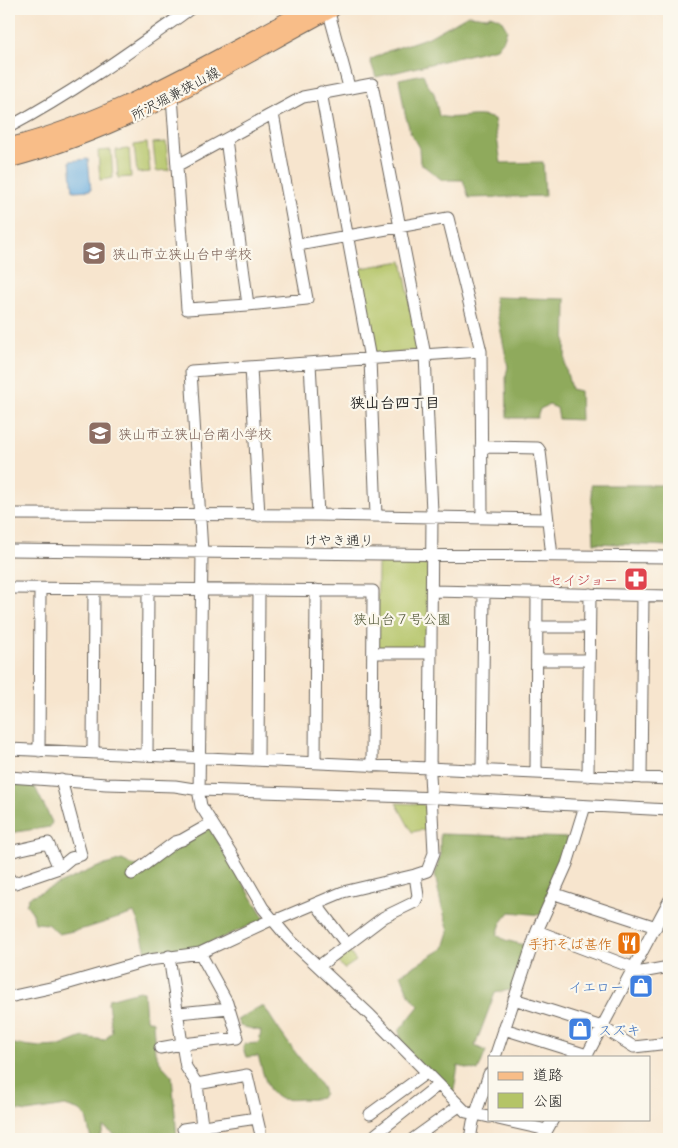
<svg xmlns="http://www.w3.org/2000/svg" width="678" height="1148" font-family="Mali,'Klee One',sans-serif">
  <style>
    .green { fill: #b4c467; stroke: #687042 }
    .forest { fill: #8faa5c; stroke: #56633c }
    .water { fill: #6aaddf; stroke: #43647e }
    .lines { fill: none; stroke-linecap: round; stroke-linejoin: round }
    .minor-casing { stroke: #69625a; stroke-width: 13 }
    .major-casing { stroke: #69625a; stroke-width: 17 }
    .minor { stroke: #fff; stroke-width: 11 }
    .major { stroke: #f8bd88; stroke-width: 15 }
    .labels { text-anchor: middle; dominant-baseline: central; stroke-width: 4.5; stroke-linejoin: round; paint-order: stroke }
    .street-label { font-size: 14px; fill: #1c1c1c; stroke: #fbf7ec }
    .education-label { font-size: 14px; fill: #785e54; stroke: #fbf7ec; text-anchor: start }
    .health-label { font-size: 14px; fill: #be3a42; stroke: #fbf7ec; text-anchor: end }
    .park-label { font-size: 14px; fill: #515736; stroke: #fbf7ec }
    .food-label { font-size: 14px; fill: #c56008; stroke: #fbf7ec; text-anchor: end }
    .shop-label { font-size: 14px; fill: #366cbe; stroke: #fbf7ec; text-anchor: end }
    .neighbourhood-label { font-size: 15px; font-weight: bold; fill: #1c1c1c; stroke: #fbf7ec }
  </style>
  <rect width="100%" height="100%" fill="#fbf7ec"/>
  <filter id="ink" filterUnits="userSpaceOnUse"><feTurbulence type="fractalNoise" baseFrequency=".02" numOctaves="2"/><feDisplacementMap in="SourceGraphic" scale="10" xChannelSelector="R" yChannelSelector="G"/><feConvolveMatrix kernelMatrix="1 2 1 2 8 2 1 2 1" color-interpolation-filters="sRGB"/></filter>
  <filter id="wash" filterUnits="userSpaceOnUse"><feTurbulence type="fractalNoise" baseFrequency=".0096" numOctaves="4" result="noise"/><feDisplacementMap in="SourceGraphic" scale="20" xChannelSelector="R" yChannelSelector="G"/><feGaussianBlur stdDeviation="1.12" result="paint"/><feColorMatrix in="noise" values="0 0 0 0 0 0 0 0 0 0 0 0 0 0 0 0 0 1.4 0 .05"/><feComposite in="paint" operator="in"/></filter>
  <g filter="url(#wash)">
    <rect width="100%" height="100%" fill="#f7e5ce"/>
    <path class="green" d="M166 142 169 170 156 171 153 143Z
      M147 143 150 172 137 173 134 145Z
      M129 149 131 177 118 178 116 150Z
      M111 150 113 178 100 180 98 151Z
      M402 261 420 350 374 356 356 269Z
      M378 563 425 564 428 568V647L424 649H380L377 647Z
      M396 803 422 804 427 808 431 828 412 832Z
      M347 949 356 961 344 969 335 958Z"/>
    <path class="forest" d="M468 15 487 17 490 15 501 19 507 29 504 39 497 48 376 77 370 60 388 51 429 37Z
      M423 74 427 84 434 93 439 116C457 121 476 111 494 119L501 163 543 162 545 196 469 198 463 180H442L420 163 419 148 411 134 405 114 399 79Z
      M494 297 566 299 565 365 571 389 580 391 581 420 559 419 557 408 549 405 540 409 537 418H507L506 375 508 367Z
      M591 485H669V546L594 543Z
      M9 784 34 785 52 822 50 827 9 833Z
      M210 828 265 919 196 949 147 954C142 940 141 925 134 913L87 928 59 934 47 924 35 923 32 912 26 904 29 897 95 868 122 860 132 865 147 867 177 845Z
      M440 834 573 838 542 915 510 912 501 923 497 935 505 940 528 946 514 989 495 993 475 1046 486 1051 478 1071 458 1066 453 1096 402 1046 399 1031 419 1006 408 993 401 974 444 948 449 931 441 904 435 875 440 855Z
      M139 991 144 992 146 1019 153 1022 155 1052 161 1064 172 1076 177 1139H120L104 1127 100 1139H91L86 1117 80 1111 65 1106 27 1112 9 1109V1045L13 1044 41 1047 60 1046 83 1037 105 1040 112 1031 108 1003 109 999Z
      M259 1007H264L267 1011C283 1038 303 1062 322 1087L324 1093 321 1098C314 1100 308 1099 301 1099 295 1100 284 1100 278 1098 266 1092 262 1068 258 1056L246 1057 243 1048 244 1044 259 1043 261 1031 240 1026 237 1020Z"/>
    <path class="water" d="M88 159 91 190 73 191 70 161Z"/>
  </g>
  <g filter="url(#ink)">
    <g class="lines">
      <g class="minor-casing">
        <path id="minor" d="M328 9 349 87
          M321 92 370 359 376 516
          M172 96 187 309 248 305 307 299 273 114
          M9 127C73 93 131 51 190 9
          M226 139 248 305
          M178 165 303 97 372 84 425 355 432 512 430 774 434 853 427 871 415 875 343 892 274 921
          M298 245 448 218 481 351 482 518
          M481 351 191 371 202 552 199 795 201 806 231 853 263 908 288 938 370 1015 466 1112 489 1117
          M310 363 318 515
          M251 367 259 516
          M481 447 538 448 540 451 552 556
          M9 514 318 515 547 519
          M9 550 669 557
          M9 588 373 591 372 766
          M432 591 669 596
          M537 627H589
          M373 653H431
          M537 660H589
          M9 749 669 779
          M39 751 40 589
          M93 753 94 589
          M147 755 148 589
          M258 760 259 590
          M315 763 316 590
          M482 771 484 593
          M536 773 537 594
          M588 776 590 594
          M9 777 106 784 175 786 200 790 439 798 669 810
          M641 778 643 595
          M9 852 48 843 59 868 15 883 10 880 9 878
          M59 868 71 858 81 855 61 780
          M132 874 175 842 182 840 212 823
          M555 894 656 927
          M316 904 347 945
          M537 931 634 968
          M200 953 227 1002 238 1038 182 1044 186 1067 197 1084 247 1075 260 1131
          M319 966 384 917 415 902 418 896 415 875
          M631 974 669 967
          M9 997 59 986 149 960 200 953 273 919
          M514 999 602 1027 634 1047 669 1043
          M179 1013 229 1008
          M504 1029 587 1055
          M160 1048 182 1044 169 956
          M495 1057 537 931 567 864 585 806
          M586 1057 669 901
          M197 1084 202 1126
          M370 1114 426 1073
          M498 1119 547 1130
          M183 1129 257 1118
          M376 1134 438 1085
          M413 1139 459 1106
          M470 1139 473 1122 489 1074
          M542 1139 553 1119"/>
      </g>
      <g class="major-casing">
        <path id="major" d="M9 146C116 119 211 60 308 9
          M9 160C126 130 228 65 333 9"/>
      </g>
      <use href="#minor" class="minor"/>
      <use href="#major" class="major"/>
    </g>
  </g>
  <defs>
    <g id="school-square" transform="scale(1.25)"><rect x="-9" y="-9" width="18" height="18" rx="4" fill="#8d6e63" stroke="#fbf7ec"/><path d="M0-5L7-2L0 1L-7-2ZM-4 1L0 2.5L4 1V4Q0 6-4 4Z" fill="#fff"/></g>
    <g id="pharmacy-square" transform="scale(1.25)"><rect x="-9" y="-9" width="18" height="18" rx="4" fill="#e0444e" stroke="#fbf7ec"/><path d="M-2-6h4v4h4v4h-4v4h-4v-4h-4v-4h4Z" fill="#fff"/></g>
    <g id="restaurant-square" transform="scale(1.25)"><rect x="-9" y="-9" width="18" height="18" rx="4" fill="#e8710a" stroke="#fbf7ec"/><path d="M-5-6h1v4h1v-4h1v4h1v-4h1v5L-1.5 .5V6h-2V.5L-5-1ZM5-6V6H3V1.5H1.5Q1.5-4 5-6Z" fill="#fff"/></g>
    <g id="shop-square" transform="scale(1.25)"><rect x="-9" y="-9" width="18" height="18" rx="4" fill="#3f7fe0" stroke="#fbf7ec"/><path d="M-5-2.5h2.3a2.7 3.5 0 0 1 5.4 0H5L5.5 6h-11ZM-1.5-2.5h3a1.5 2.3 0 0 0-3 0Z" fill="#fff"/></g>
  </defs>
  <g fill-rule="evenodd">
    <use href="#school-square" x="94" y="253"/>
    <use href="#school-square" x="100" y="433"/>
    <use href="#pharmacy-square" x="636" y="579"/>
    <use href="#restaurant-square" x="629" y="943"/>
    <use href="#shop-square" x="641" y="986"/>
    <use href="#shop-square" x="580" y="1029"/>
  </g>
  <g class="labels">
    <g class="street-label">
      <text transform="translate(175 93) rotate(-28)">所沢堀兼狭山線</text>
      <text x="339" y="539">けやき通り</text>
    </g>
    <g class="education-label">
      <text x="112" y="253">狭山市立狭山台中学校</text>
      <text x="118" y="433">狭山市立狭山台南小学校</text>
    </g>
    <g class="health-label">
      <text x="618" y="579">セイジョー</text>
    </g>
    <g class="park-label">
      <text x="402" y="618">狭山台７号公園</text>
    </g>
    <g class="food-label">
      <text x="612" y="943">手打そば甚作</text>
    </g>
    <g class="shop-label">
      <text x="624" y="986">イエロー</text>
      <text x="598" y="1029" text-anchor="start">スズキ</text>
    </g>
    <g class="neighbourhood-label">
      <text x="395" y="402">狭山台四丁目</text>
    </g>
  </g>
  <rect width="678" height="1148" fill="none" stroke="#fbf7ec" stroke-width="30"/>
  <rect x="488" y="1056" width="162" height="65" fill="#fbf7ec" stroke="#a29f99"/>
  <rect x="498" y="1072" width="25" height="8" fill="#f8bd88" stroke="#a29f99"/>
  <text x="533" y="1080" font-size="15" fill="#1c1c1c">道路</text>
  <rect x="498" y="1093" width="25" height="15" fill="#b4c467" stroke="#a29f99"/>
  <text x="533" y="1106" font-size="15" fill="#1c1c1c">公園</text>
</svg>
